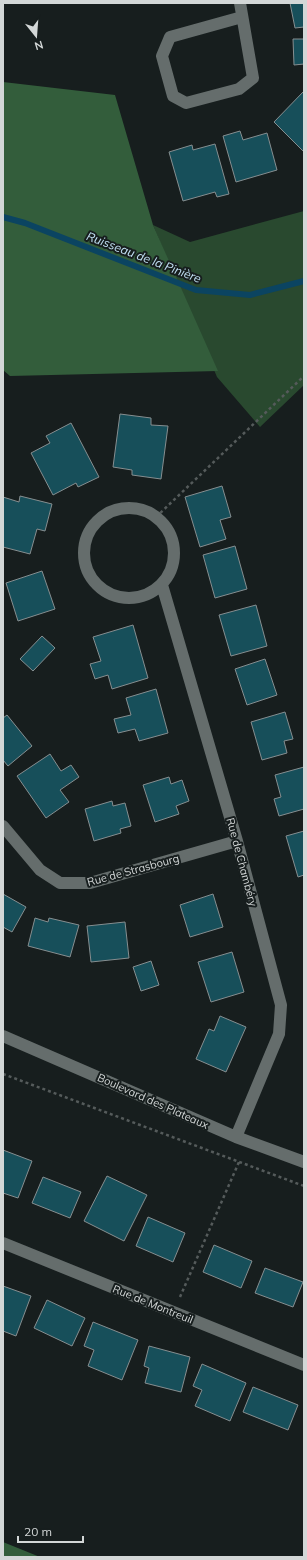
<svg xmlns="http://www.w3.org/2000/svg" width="307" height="1560" font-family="Mulish,sans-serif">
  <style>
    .green { fill: #29492f }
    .forest { fill: #335d3b }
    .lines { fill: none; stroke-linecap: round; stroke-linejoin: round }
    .stream { stroke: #0b4461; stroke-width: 6 }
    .building { fill: #174f5a; stroke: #868e90 }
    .path { stroke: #555b5b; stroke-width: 2.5; stroke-dasharray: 3 3; stroke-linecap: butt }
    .street { stroke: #656d6c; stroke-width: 12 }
    .labels { text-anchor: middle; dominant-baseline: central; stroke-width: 4; stroke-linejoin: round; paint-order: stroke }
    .street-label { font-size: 11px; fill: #d3d7d7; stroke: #171e1e }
    .water-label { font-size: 12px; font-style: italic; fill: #c2e0f4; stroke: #171e1e }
  </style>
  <rect width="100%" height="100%" fill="#171e1e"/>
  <path class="green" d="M304 211V385L260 427 217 377 153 225 190 242Z"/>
  <path class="forest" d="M3 82 115 95 153 225 218 371 10 376 3 370Z
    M3 1542 40 1557H3Z"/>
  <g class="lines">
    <path class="stream" d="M3 217 25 223 196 290 250 295 304 281"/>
  </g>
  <path class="building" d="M290 3H304V27L295 28Z
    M293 39H304V64L294 65Z
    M304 91V152L274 122Z
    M240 131 243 140 267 133 277 170 236 182 223 136Z
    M215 144 229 194 217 197 215 192 183 201 169 152 192 145 193 150Z
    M120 414 151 418V425L168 426 161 479 132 475V470L113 467Z
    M71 423 99 477 78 487 76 483 53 495 31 453 50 443 46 436Z
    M222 486 231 517 220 520 226 539 200 547 185 497Z
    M20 496 52 504 45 531 37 529 30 554 3 547V497L19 502Z
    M235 546 247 589 215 598 203 555Z
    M42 571 55 609 18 621 6 583Z
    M256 605 267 646 231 656 219 615Z
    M133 625 148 678 112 689 108 675 95 679 90 664 101 661 93 637Z
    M42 636 55 648 33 671 20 659Z
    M265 659 277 695 247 705 235 669Z
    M156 689 168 733 139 741 135 729 118 733 114 719 131 715 126 698Z
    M285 712 293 739 284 741 287 753 262 760 251 722Z
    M7 715 32 746 8 766 3 760V718Z
    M50 754 61 771 71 765 79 777 60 790 69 802 46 818 17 776Z
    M304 767V809L279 816 274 799 281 797 275 775Z
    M169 777 171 784 182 780 189 801 176 806 179 814 155 822 143 785Z
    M112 801 113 806 125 803 131 826 120 829 121 833 94 841 85 809Z
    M304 831V875L298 877 286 836Z
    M3 894 26 907 12 932 3 927Z
    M213 894 223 927 190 937 180 905Z
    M35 918 48 922 49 918 79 925 70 957 28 946Z
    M125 922 129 958 91 962 87 926Z
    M232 952 244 992 211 1002 198 962Z
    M151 961 159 985 141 991 133 967Z
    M220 1016 246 1027 226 1072 196 1059 209 1029 214 1031Z
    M3 1150 32 1161 18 1198 3 1193Z
    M107 1176 147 1195 124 1241 84 1221Z
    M43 1177 81 1192 70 1218 32 1203Z
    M148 1217 185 1233 173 1262 136 1246Z
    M214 1245 252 1261 241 1288 203 1272Z
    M265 1268 303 1282 293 1307 255 1293Z
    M3 1286 31 1296 16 1336 3 1331Z
    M47 1300 85 1318 72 1346 34 1328Z
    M93 1322 138 1340 122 1380 88 1366 94 1350 84 1346Z
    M149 1346 190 1357 181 1392 145 1383 149 1368 144 1366Z
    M202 1364 246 1383 230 1421 195 1406 202 1390 193 1386Z
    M253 1387 298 1405 288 1430 243 1412Z"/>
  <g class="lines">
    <path class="path" d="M156 517 304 376
      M3 1074 304 1186
      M180 1297 239 1162"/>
    <path class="street" d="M240 3 253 78 239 89 186 103 173 96 162 56 170 37 242 17
      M84 553a45 45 0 1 1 90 0a45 45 0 1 1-90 0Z
      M162 585 237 841 281 1005 279 1034 236 1137
      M3 826 40 870 60 883H90L237 841
      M3 1036 236 1137 304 1162
      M3 1243 304 1365"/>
  </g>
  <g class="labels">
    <g class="street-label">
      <text transform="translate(242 862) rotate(75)">Rue de Chambéry</text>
      <text transform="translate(133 870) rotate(-15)">Rue de Strasbourg</text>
      <text transform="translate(153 1101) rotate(24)">Boulevard des Plateaux</text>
      <text transform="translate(153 1304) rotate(22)">Rue de Montreuil</text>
    </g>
    <g class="water-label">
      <text transform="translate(144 257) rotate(21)">Ruisseau de la Pinière</text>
    </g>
  </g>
  <rect width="307" height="1560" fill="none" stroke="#d3d7d7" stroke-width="8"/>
  <g transform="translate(36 36) rotate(163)" stroke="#171e1e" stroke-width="3" paint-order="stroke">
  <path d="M0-3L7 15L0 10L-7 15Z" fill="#d3d7d7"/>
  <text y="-6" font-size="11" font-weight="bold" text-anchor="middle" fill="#d3d7d7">N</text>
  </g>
  <path d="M18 1536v6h65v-6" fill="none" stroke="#d3d7d7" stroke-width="2"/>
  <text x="24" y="1536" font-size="12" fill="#d3d7d7" stroke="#171e1e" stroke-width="3" paint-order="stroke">20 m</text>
</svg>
